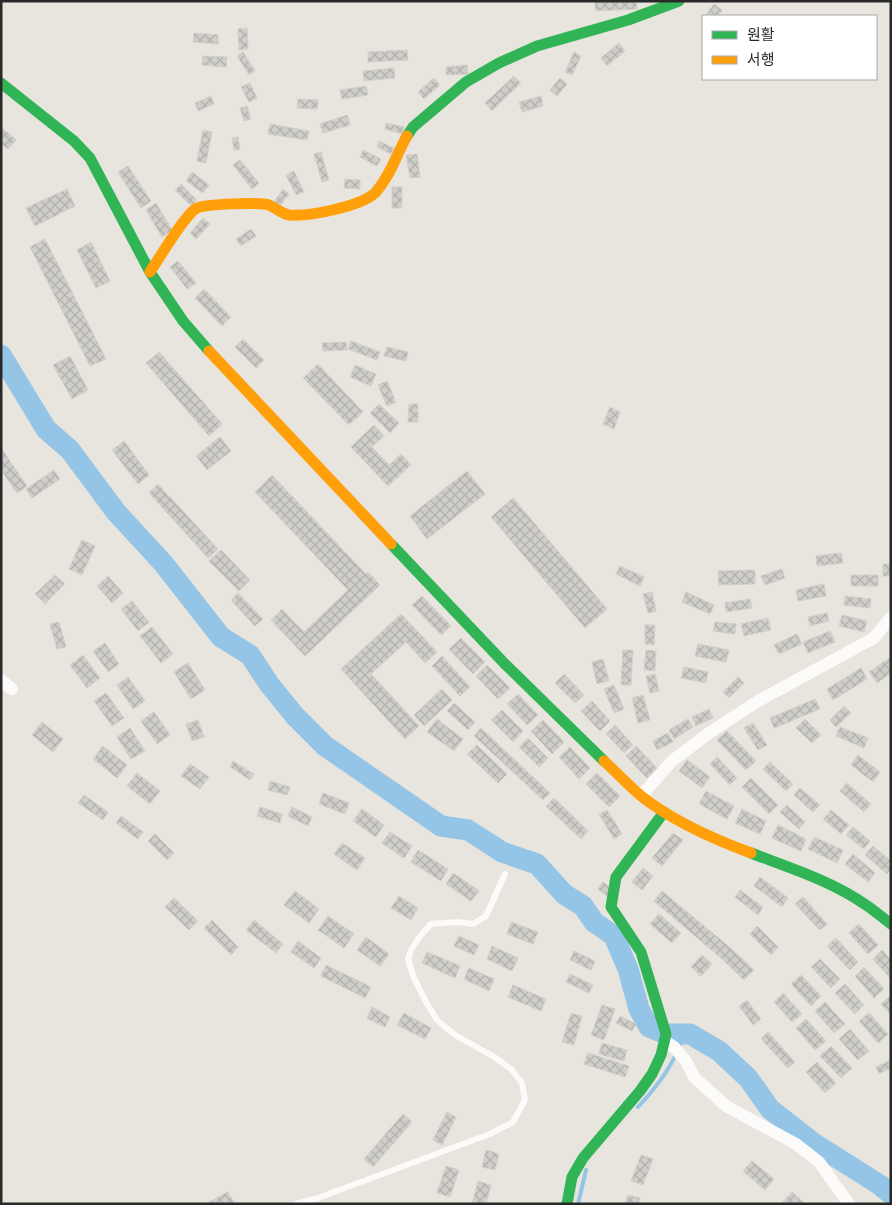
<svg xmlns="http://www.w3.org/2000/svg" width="892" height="1205" font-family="'Varela Round','Noto Sans KR',sans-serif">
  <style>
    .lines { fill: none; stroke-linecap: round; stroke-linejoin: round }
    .stream { stroke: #94c5e6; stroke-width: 4 }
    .river { stroke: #94c5e6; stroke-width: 21 }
    .building { fill: url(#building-cross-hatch); stroke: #d2d0ca }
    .lane { stroke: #fcfbfa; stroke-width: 6 }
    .street { stroke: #fcfbfa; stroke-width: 12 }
    .fast { stroke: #30b455; stroke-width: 11 }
    .slow { stroke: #ff9f0a; stroke-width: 11 }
  </style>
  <defs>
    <pattern id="building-cross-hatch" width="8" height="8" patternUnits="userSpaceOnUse" patternTransform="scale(1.25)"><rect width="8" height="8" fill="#d0cec9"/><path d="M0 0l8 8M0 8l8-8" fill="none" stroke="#b3b1ad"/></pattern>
  </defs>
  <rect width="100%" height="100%" fill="#e8e5de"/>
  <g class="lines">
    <path class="stream" d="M672 1034 680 1045
      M638 1107C653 1091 667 1074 676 1054
      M578 1204 586 1170"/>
    <path class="river" d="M1 355 46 429 70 450 116 512 163 563 221 637 250 655 269 684 295 716 325 746 441 826 468 830 502 852 537 864 564 894 583 906 594 922 614 936 628 969 639 1009 649 1027 666 1034H690L719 1051 748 1078 770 1109 812 1142 880 1185 891 1194"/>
  </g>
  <path class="building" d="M636 1 637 9 595 11V2Z
    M714 4 722 10 718 16H705Z
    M247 28 248 49 239 50 238 29Z
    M194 33 218 35V44L193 42Z
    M619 43 625 51 607 66 601 58Z
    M407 50 408 60 368 62V52Z
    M243 52 255 71 249 75 237 56Z
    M574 52 581 56 572 75 565 72Z
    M203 56 227 57 226 67 202 65Z
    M467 65 468 74 446 75V67Z
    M394 68 395 78 364 81 363 71Z
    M514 76 521 83 492 111 485 103Z
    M434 78 440 85 424 99 418 92Z
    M560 78 567 84 557 96 550 90Z
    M250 83 257 98 249 102 241 87Z
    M366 86 368 95 342 99 340 90Z
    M211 96 214 104 198 111 195 103Z
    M541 96 543 106 522 112 519 102Z
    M298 99 318 100 317 109 297 108Z
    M247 106 251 119 244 121 240 108Z
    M347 115 350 125 323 133 320 124Z
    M386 123 404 127 402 134 385 129Z
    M270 124 309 131 307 140 268 134Z
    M1 127 16 140 8 149 1 144Z
    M203 130 212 132 206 163 197 161Z
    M238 137 240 149 234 150 232 138Z
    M379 141 394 148 391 154 377 147Z
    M363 150 381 159 377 166 360 157Z
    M321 152 329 180 322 182 314 154Z
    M417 154 420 177 410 178 406 155Z
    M240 160 259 183 252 189 233 165Z
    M128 166 151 201 141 208 118 172Z
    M294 171 304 192 296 195 286 175Z
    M192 172 209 185 203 193 186 181Z
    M345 179 360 180V189L344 188Z
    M181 184 197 200 191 206 175 190Z
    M392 187H402V208H392Z
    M67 189 75 206 35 226 26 208Z
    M283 189 289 194 280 206 274 202Z
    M156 203 172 230 162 237 146 210Z
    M203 218 210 224 196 239 190 233Z
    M251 229 256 236 241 246 236 239Z
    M45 239 106 359 90 366 30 247Z
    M91 242 110 281 96 288 77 250Z
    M178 261 196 283 187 289 170 267Z
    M204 289 231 317 222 326 195 298Z
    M243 339 264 360 256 368 235 347Z
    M351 341 380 352 377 360 348 349Z
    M346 342 347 350 323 351 322 343Z
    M387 347 408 352 406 361 384 356Z
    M159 352 222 424 209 436 146 363Z
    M70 356 88 390 72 399 53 365Z
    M318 364 363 412 349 425 303 378Z
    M355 365 376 374 371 386 350 377Z
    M387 381 396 402 387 406 378 385Z
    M379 404 399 423 390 433 370 413Z
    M409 404H418V422H408Z
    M610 407 620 412 614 429 603 424Z
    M374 425 384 436 372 447 389 465 401 454 411 465 388 486 351 447Z
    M220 437 231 451 207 470 196 456Z
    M124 441 149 475 138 484 112 450Z
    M1 448 27 486 17 493 1 470Z
    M54 470 60 479 32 498 26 489Z
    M467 471 485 494 427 539 410 516Z
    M272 475 366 574 368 572 380 585 305 656 271 620 282 609 304 632 348 590 255 492Z
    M158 484 218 549 208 558 149 493Z
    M513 498 607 609 585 628 491 517Z
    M82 540 95 546 82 575 69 569Z
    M221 550 250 580 239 591 209 561Z
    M841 553 843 563 817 566 816 556Z
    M883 564H891V576H883Z
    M620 566 644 577 640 586 616 574Z
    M782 569 785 578 765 585 761 576Z
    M755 570V584L719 585 718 571Z
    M55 575 65 584 45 604 35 594Z
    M851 575H878V586H851Z
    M108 576 123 593 112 603 97 586Z
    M824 584 826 596 798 601 796 590Z
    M652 592 656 611 648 613 643 594Z
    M686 592 714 605 710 614 682 602Z
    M238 593 263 619 255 626 231 600Z
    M422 596 451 626 441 635 412 605Z
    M845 596 871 599 870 608 844 605Z
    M750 599 752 608 726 612 725 603Z
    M132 601 149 622 138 631 121 609Z
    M827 613 829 621 810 626 808 617Z
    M401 614 437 652 425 663 406 642 371 674 419 726 405 739 341 669Z
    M842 615 867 621 864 632 839 626Z
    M768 618 771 630 744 636 741 624Z
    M59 622 66 647 57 649 50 624Z
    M715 622 736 624 735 634 713 631Z
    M645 625H655L654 645 645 644Z
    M152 627 173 654 161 663 140 636Z
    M830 631 835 642 808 653 803 642Z
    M797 634 802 644 779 654 774 645Z
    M461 638 485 662 473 674 449 649Z
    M105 643 119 664 108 672 93 651Z
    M698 644 729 650 726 662 695 656Z
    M623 650H633L631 685H621Z
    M646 650 656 651 655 671 644 670Z
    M83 655 100 678 87 688 70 665Z
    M442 656 470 687 460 696 432 666Z
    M891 657V673L877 683 869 672Z
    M603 659 609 681 597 684 592 662Z
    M188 663 205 690 191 699 174 672Z
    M487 665 510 688 498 699 476 676Z
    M684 667 708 672 706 683 681 678Z
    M861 668 867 679 833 700 827 689Z
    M564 674 584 695 575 703 555 683Z
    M655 674 659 691 650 693 646 676Z
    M128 677 145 701 133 709 117 685Z
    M738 677 744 683 729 698 723 692Z
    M614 685 624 709 614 713 604 689Z
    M442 689 452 700 424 726 414 715Z
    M106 693 124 718 112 726 94 701Z
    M518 694 538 715 527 725 507 704Z
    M643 695 650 720 638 723 632 698Z
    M815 699 820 709 774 728 770 718Z
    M592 701 610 721 600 731 581 711Z
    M454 703 475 722 468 730 447 711Z
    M844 706 851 713 836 727 830 720Z
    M709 709 713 718 696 726 692 717Z
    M502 710 523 731 513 742 491 720Z
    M154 712 170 735 157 744 141 721Z
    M437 719 463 739 454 751 427 732Z
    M688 719 693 727 674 739 669 730Z
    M805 719 821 735 812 743 796 728Z
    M198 720 204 737 192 741 186 724Z
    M543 720 564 742 552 754 531 731Z
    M42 722 63 739 53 752 32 735Z
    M753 723 767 745 758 750 744 728Z
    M615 725 633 745 624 753 606 734Z
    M840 727 868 738 864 748 836 736Z
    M130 728 145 751 131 759 117 737Z
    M481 728 550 793 543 800 474 736Z
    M727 731 756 761 746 770 717 740Z
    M668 733 673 742 657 750 653 741Z
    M528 738 548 758 539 767 519 747Z
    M477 745 507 774 498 783 467 754Z
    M103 746 127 765 117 778 93 759Z
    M636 746 657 768 647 778 626 756Z
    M570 747 590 768 579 779 559 757Z
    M858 755 880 772 873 782 851 765Z
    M717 757 737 778 730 785 710 764Z
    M687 760 710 777 702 788 679 771Z
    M233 761 254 774 250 780 230 767Z
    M770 762 793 784 786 791 763 769Z
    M190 764 209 777 200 789 181 776Z
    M137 773 160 791 150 804 127 786Z
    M597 773 620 796 609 807 586 784Z
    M751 778 778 805 769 814 742 787Z
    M270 781 290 787 287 795 268 790Z
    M847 783 871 804 864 812 840 791Z
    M800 788 820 805 813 812 794 795Z
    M706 791 734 806 727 819 699 804Z
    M323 793 349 803 345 814 319 804Z
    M84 795 108 812 103 820 78 803Z
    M554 798 588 831 581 839 546 806Z
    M787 805 805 822 799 829 780 812Z
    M260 807 282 814 280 823 257 816Z
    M292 807 312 817 308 826 288 816Z
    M362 809 384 825 376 837 353 821Z
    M742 809 766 821 760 834 735 823Z
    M607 810 622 834 614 839 599 814Z
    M831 810 849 825 841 834 823 819Z
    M121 816 143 832 138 839 116 823Z
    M778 825 806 839 801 851 772 838Z
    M853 827 870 841 864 849 846 835Z
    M390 832 412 846 404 858 382 843Z
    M673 833 683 840 662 866 652 858Z
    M155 834 174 853 167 860 148 841Z
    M814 837 843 850 837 863 808 849Z
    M342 843 365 858 357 870 334 854Z
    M873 846 891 861V869L887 874 865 855Z
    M418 850 448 869 441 881 411 862Z
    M853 854 875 873 868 882 845 864Z
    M643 868 653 876 642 890 632 882Z
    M453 873 479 891 471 901 446 884Z
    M760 877 788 898 782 907 754 886Z
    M603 882 612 889 607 896 598 889Z
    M740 890 763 907 758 915 735 897Z
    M295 891 319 909 309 923 284 905Z
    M662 891 733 950 754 970 744 980 722 959 654 901Z
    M399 896 418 908 411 920 391 908Z
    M803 897 827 924 820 930 795 904Z
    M174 898 198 921 189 930 165 907Z
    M659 914 681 933 672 943 650 924Z
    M328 916 354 934 344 948 318 930Z
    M212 920 238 947 231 955 204 928Z
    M254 920 283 944 276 953 246 930Z
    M511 922 538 932 533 944 507 934Z
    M859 924 878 945 868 954 849 933Z
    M757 926 778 947 771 955 750 934Z
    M459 936 479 945 474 955 454 946Z
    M366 937 389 954 380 966 357 950Z
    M836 938 858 962 850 970 827 946Z
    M298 941 321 958 314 968 291 952Z
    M492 946 518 958 512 971 487 959Z
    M882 950 891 960V979L873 959Z
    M574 951 595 961 591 970 570 960Z
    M427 952 460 966 455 978 422 963Z
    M702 955 712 964 701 976 691 967Z
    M820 959 840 979 831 988 811 967Z
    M326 965 371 987 365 998 321 976Z
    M864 967 884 989 874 998 855 976Z
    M469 968 494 979 489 991 464 979Z
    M570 974 593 985 589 993 566 982Z
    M801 975 821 996 811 1006 791 984Z
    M845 984 864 1005 855 1014 835 993Z
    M513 985 546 999 541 1011 508 997Z
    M783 993 802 1014 792 1022 774 1002Z
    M890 996 891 997V1015L881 1004Z
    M747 1000 761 1019 753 1025 739 1006Z
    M825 1002 845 1024 834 1033 815 1011Z
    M602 1005 615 1009 604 1040 591 1035Z
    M372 1007 390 1017 385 1027 367 1018Z
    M404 1013 431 1028 425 1039 397 1025Z
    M571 1013 582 1016 574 1045 562 1042Z
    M869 1013 888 1034 878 1043 859 1021Z
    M620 1016 636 1024 632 1031 616 1023Z
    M806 1019 826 1041 815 1050 796 1028Z
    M850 1029 869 1051 858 1060 839 1039Z
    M768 1032 795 1062 788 1068 761 1039Z
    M602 1043 627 1050 624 1061 599 1054Z
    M831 1046 852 1068 841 1078 820 1056Z
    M588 1053 629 1066 625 1077 584 1064Z
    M891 1060V1068L879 1074 876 1067Z
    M817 1062 836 1083 825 1093 806 1072Z
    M447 1112 456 1117 442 1145 433 1140Z
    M403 1114 412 1122 373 1167 364 1159Z
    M486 1150 499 1154 495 1170 482 1167Z
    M641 1155 653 1159 643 1185 631 1181Z
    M752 1161 774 1179 765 1190 743 1171Z
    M446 1166 459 1170 450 1197 437 1193Z
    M478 1181 491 1185 486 1204H472Z
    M228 1192 235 1204H205Z
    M792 1192 805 1204H781Z
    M628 1195 640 1198 638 1204H625Z"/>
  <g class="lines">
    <path class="lane" d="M296 1204 315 1199 490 1134 513 1122 525 1100 522 1083 512 1070 496 1058 455 1035 437 1020 426 1002 414 978 408 959 411 950 420 936 431 924 458 922 473 924 486 916 505 874"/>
    <path class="street" d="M1 680 12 689
      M641 796 672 761 709 733 758 701 874 638 891 617
      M665 1041 674 1047 686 1061 694 1077 726 1106 796 1144 819 1162 849 1204"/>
    <path class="fast" d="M1 83 74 141 90 158 150 272 183 321 209 351
      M407 136 413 127 466 82 499 63 537 46 628 20 679 1
      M391 544 504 663 604 761
      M751 853C790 868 832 881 866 905 875 911 883 918 891 924
      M567 1204 572 1177 583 1158 640 1091 652 1074 661 1055 666 1034 641 952 611 907 616 877 664 812"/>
    <path class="slow" d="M150 272C158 260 186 213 197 208 206 204 260 202 269 205 276 208 282 214 289 215 308 217 363 206 376 192 391 175 396 155 407 136
      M209 351 391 544
      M604 761C616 772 628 785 641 796 674 822 713 839 751 853"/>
  </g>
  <rect width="892" height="1205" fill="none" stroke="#292929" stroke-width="5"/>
  <rect x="702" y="15" width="175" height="65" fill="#ffffff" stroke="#a9a9a9"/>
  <rect x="712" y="31" width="25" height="8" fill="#30b455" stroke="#a9a9a9"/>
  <text x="747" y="40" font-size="15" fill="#292929">원활</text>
  <rect x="712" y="56" width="25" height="8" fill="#ff9f0a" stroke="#a9a9a9"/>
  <text x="747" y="65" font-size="15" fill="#292929">서행</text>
</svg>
